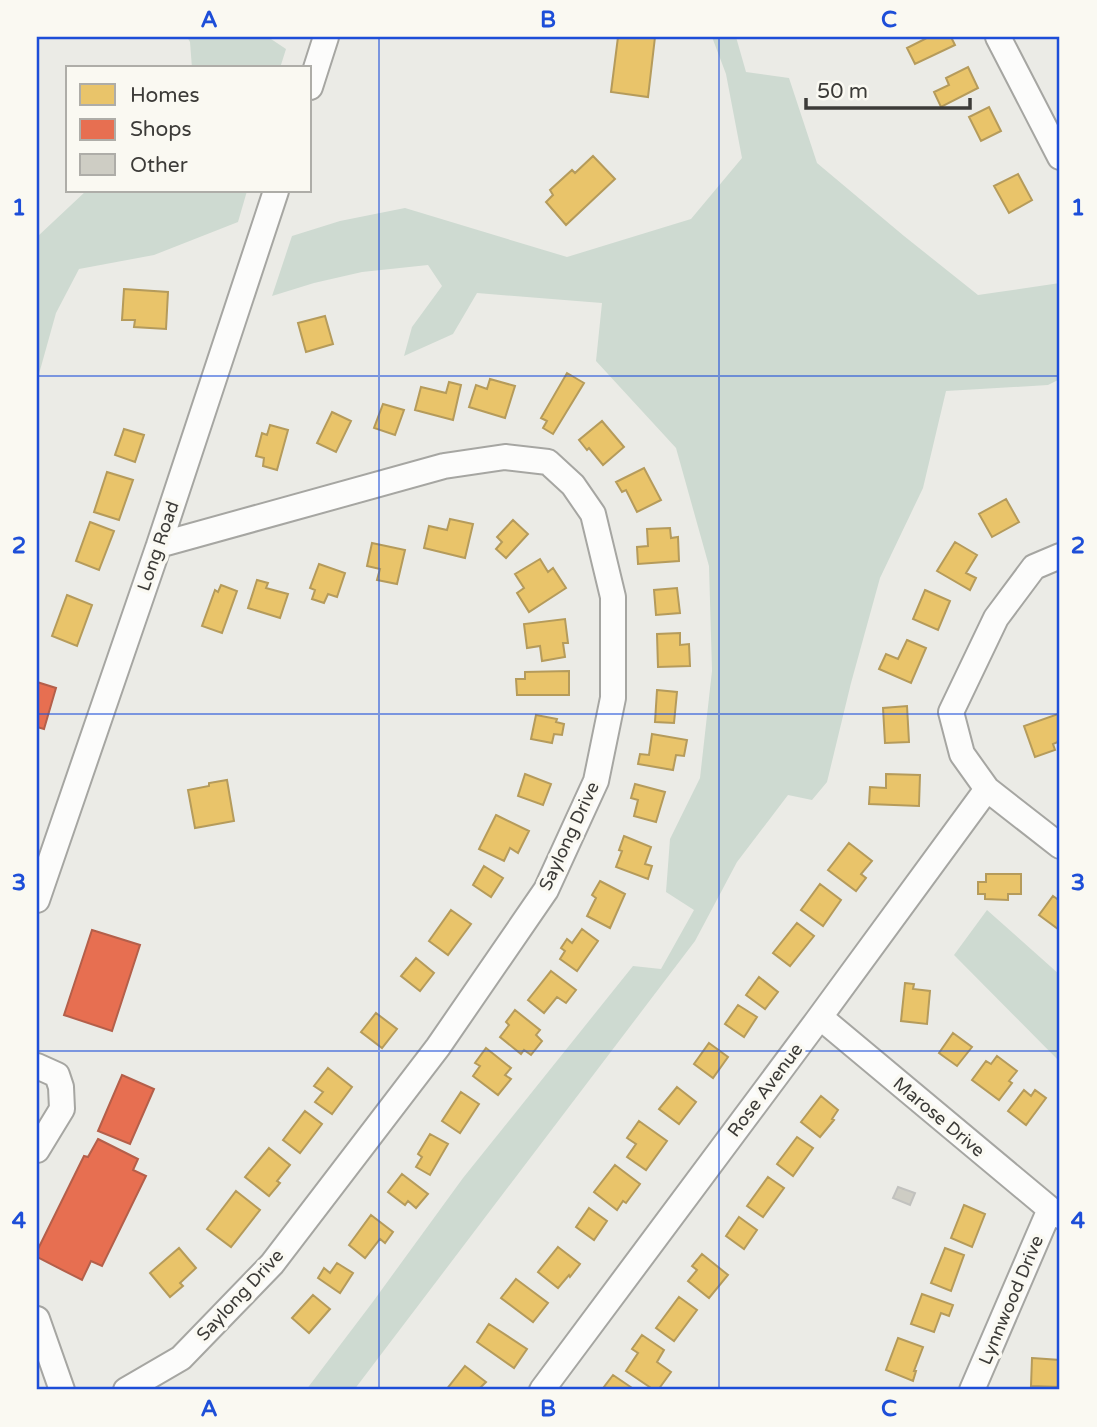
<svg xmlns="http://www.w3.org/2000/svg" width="1097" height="1427" font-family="'Varela Round',sans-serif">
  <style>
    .green { fill: #cedad1 }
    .homes { fill: #e9c46a; stroke: #b59b5b; stroke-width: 2 }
    .shops { fill: #e76f51; stroke: #b45f4a; stroke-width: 2 }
    .building { fill: #cecdc4; stroke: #c1c1be; stroke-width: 2 }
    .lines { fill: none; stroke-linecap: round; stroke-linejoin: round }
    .minor-casing { stroke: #a6a6a2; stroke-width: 28 }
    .minor { stroke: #fcfcfb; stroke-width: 24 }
    .grid { fill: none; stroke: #1d4ed8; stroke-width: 2; stroke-opacity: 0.55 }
    .labels { text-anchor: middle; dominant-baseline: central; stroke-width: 7; stroke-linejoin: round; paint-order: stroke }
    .street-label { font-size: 18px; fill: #3c3b38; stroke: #faf9f2 }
    .neatline { fill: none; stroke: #1d4ed8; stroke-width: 2.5 }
    .grid-label { font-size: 23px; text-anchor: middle; font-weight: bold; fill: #1d4ed8 }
  </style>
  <rect width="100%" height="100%" fill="#ebebe6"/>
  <path class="green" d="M187 37H268L286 49 280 68H192L190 42Z
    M712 37H736L746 72 789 78 817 163 904 236 978 295 1060 283V379L1048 385 946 391 923 488 880 578 851 683 827 782 812 800 788 795 737 862 695 941 354 1390H306L372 1303 463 1178 633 966 661 969 694 910 666 892 670 839 700 778 712 671 709 566 676 448 596 361 602 303 477 293 453 334 404 356 412 327 442 286 428 265 362 272 314 283 272 296 292 236 340 221 405 208 567 257 691 219 742 158 726 74Z
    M86 191H247L238 222 154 255 79 269 56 313 37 381V237Z
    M987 910 1060 975V1062L954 955Z"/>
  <path class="homes" d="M618 37H655L648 97 611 92Z
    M923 37H951L955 45 915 64 907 48 925 39Z
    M968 67 978 88 941 107 934 92 949 85 946 78Z
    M989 107 1001 131 981 141 969 117Z
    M593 156 615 179 566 225 546 202 553 195 550 190 572 170 575 173Z
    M1018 174 1032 200 1009 213 994 186Z
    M124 289 168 292 166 329 134 327 135 320H122Z
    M325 316 333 344 306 352 298 323Z
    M567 373 584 383 553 434 543 428 547 421 541 418Z
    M490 379 515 386 505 418 469 407 476 385 487 389Z
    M449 382 461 385 453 420 415 410 421 387 446 393Z
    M383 404 404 410 395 435 374 428Z
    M332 412 351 421 336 452 317 443Z
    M602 421 624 447 603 465 589 448 587 450 579 440Z
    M270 425 288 430 277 470 263 466 264 458 256 456 262 433 267 435Z
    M124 429 144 435 135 462 115 455Z
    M644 468 661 500 637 512 626 490 622 492 616 482Z
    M107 472 133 480 119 520 94 512Z
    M1006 499 1019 522 992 537 979 514Z
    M450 519 473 524 465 558 424 548 429 526 447 530Z
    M513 520 528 534 506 558 496 549 502 542 497 537Z
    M90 522 114 531 99 570 76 561Z
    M670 528 671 538 678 537 679 561 638 564 637 547 648 546 647 529Z
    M955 542 977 555 966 573 976 578 970 590 937 571Z
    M372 543 405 550 397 584 377 580 380 569 367 566Z
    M540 559 548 572 553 568 566 588 529 612 517 593 524 588 515 574Z
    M319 564 345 573 337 597 328 594 324 603 312 599 315 590 310 588Z
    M257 580 268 583 266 588 288 594 280 618 248 608Z
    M221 585 237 591 222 633 202 626 215 590 218 592Z
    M677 588 680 613 656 615 654 590Z
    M925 590 950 601 938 630 913 619Z
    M67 595 92 605 77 646 52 636Z
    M565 619 568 643H563L565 657 542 661 540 646 527 648 524 624Z
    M680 633V645L689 644 690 666 658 667 657 634Z
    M907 640 926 648 911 683 879 669 886 654 898 659Z
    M569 671V695H517L516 679H525V672Z
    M657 690 677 692 674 723 655 722Z
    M907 706 909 742 885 743 883 708Z
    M1058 714 1060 720V741L1053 744 1055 750 1035 757 1024 726Z
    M536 715 557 719 556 722 564 724 562 735 554 734 552 743 531 739Z
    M652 734 687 740 684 756 676 755 673 770 638 764 640 754 649 755Z
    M525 774 551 784 543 805 518 796Z
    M886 774 920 775 919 806 869 804 870 787 886 788Z
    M227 780 234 821 195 828 188 790 209 786V783Z
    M635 784 665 792 656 822 634 816 638 800 631 798Z
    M496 815 529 831 518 853 510 848 504 861 479 849Z
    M624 836 651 847 645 864 652 866 648 879 616 867 622 851 619 850Z
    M849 843 872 861 861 874 866 878 856 891 828 870Z
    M484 866 503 878 491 897 473 885Z
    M986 874H1021V894H1008V900L985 899V894H978V882H986Z
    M600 881 625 894 610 928 587 916 596 898 592 895Z
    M820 884 841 900 823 926 801 910Z
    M1053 896 1060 901V926L1058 929 1039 915Z
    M451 910 471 924 448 955 429 941Z
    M797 923 814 936 790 966 773 953Z
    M582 929 598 941 577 971 560 959 565 951 561 948 567 939 572 943Z
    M416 958 434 973 420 991 401 976Z
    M551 971 576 990 566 1003 557 997 544 1013 528 1000Z
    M759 977 778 992 765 1009 746 995Z
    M905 983 914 984 913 989 930 991 927 1024 901 1021Z
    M738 1005 757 1017 744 1037 725 1024Z
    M515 1010 540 1030 536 1035 542 1041 531 1055 524 1050 521 1054 500 1037 509 1025 506 1022Z
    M376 1013 397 1029 382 1048 361 1032Z
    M953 1033 972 1047 957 1066 939 1053Z
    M709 1043 728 1057 713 1078 694 1064Z
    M486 1048 511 1068 505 1075 511 1079 498 1095 473 1076 480 1066 475 1063Z
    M997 1056 1017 1071 1009 1081 1012 1083 999 1100 972 1080 986 1061 991 1064Z
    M328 1068 352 1087 332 1114 315 1102 323 1092 314 1086Z
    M677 1087 696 1102 679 1124 659 1109Z
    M1024 1090 1031 1096 1035 1090 1046 1098 1026 1125 1008 1111Z
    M461 1092 479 1104 460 1133 442 1121Z
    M821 1096 838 1110 832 1119 834 1120 820 1137 801 1122Z
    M305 1111 322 1124 300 1153 283 1140Z
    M639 1121 667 1141 646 1170 627 1157 636 1144 627 1138Z
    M430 1134 448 1144 430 1175 416 1167 422 1157 418 1154Z
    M797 1137 813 1148 793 1176 777 1164Z
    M269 1148 290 1165 277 1181 280 1183 269 1196 245 1177Z
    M615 1165 640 1184 626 1203 623 1201 617 1210 594 1192Z
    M402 1174 428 1194 416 1208 408 1201 405 1205 388 1192Z
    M768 1177 784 1188 763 1217 747 1206Z
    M236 1191 260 1210 231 1247 207 1229Z
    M964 1205 985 1214 972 1247 951 1238Z
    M589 1208 607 1221 594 1240 576 1227Z
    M371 1215 393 1232 385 1243 380 1239 365 1258 349 1245Z
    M739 1217 757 1230 744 1249 726 1236Z
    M558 1247 580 1264 570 1277 569 1275 558 1288 538 1272Z
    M179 1248 196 1268 180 1283 183 1286 170 1297 150 1273Z
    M945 1248 964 1255 951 1291 931 1283Z
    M702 1254 728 1275 709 1298 688 1281 697 1270 692 1266Z
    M337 1263 353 1273 340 1293 318 1278 324 1268 330 1273Z
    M516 1279 548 1303 533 1322 501 1298Z
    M922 1294 953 1305 949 1316 941 1313 934 1332 911 1324Z
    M313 1295 330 1309 309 1333 292 1318Z
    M679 1297 697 1310 674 1341 656 1328Z
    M489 1324 527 1349 514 1368 477 1342Z
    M642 1335 664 1350 657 1362 671 1372 658 1390H654L626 1371 638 1353 632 1349Z
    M898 1338 923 1347 914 1371H916L913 1381 886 1370Z
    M1032 1358 1060 1360V1387L1031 1386Z
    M465 1366 486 1382 481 1387 485 1390H446Z
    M613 1375 635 1390H607L608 1389 604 1387Z"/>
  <path class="shops" d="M37 682 56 688 44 729 37 727Z
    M92 930 140 945 112 1031 64 1015Z
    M122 1075 154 1089 130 1144 98 1131Z
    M98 1139 138 1159 133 1170 146 1176 102 1266 91 1261 82 1280 37 1257V1251L84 1156 88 1157Z"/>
  <path class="building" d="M898 1187 915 1193 910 1205 893 1198Z"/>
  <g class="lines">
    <g class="minor-casing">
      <path id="minor" d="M998 37 1060 157
        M310 87 326 37
        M1060 556 1034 567 996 618 951 712 962 754 987 789 1060 846
        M37 900 159 545 276 191
        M820 1017 1050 1209 1060 1216
        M37 1066 57 1075 61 1087 62 1109 37 1150
        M37 1319 62 1390
        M126 1390 181 1358 272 1264 438 1047 546 890 596 781 613 698V597L593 514 573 485 548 462 505 457 444 466 159 545
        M542 1390 817 1021 987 789
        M972 1390 1050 1209"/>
    </g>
    <use href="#minor" class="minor"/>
  </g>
  <path class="grid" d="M379 37V1390M719 37V1390M37 376H1060M37 714H1060M37 1051H1060"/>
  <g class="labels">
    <g class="street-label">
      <text transform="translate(158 546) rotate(-71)">Long Road</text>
      <text transform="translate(569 836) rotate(-65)">Saylong Drive</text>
      <text transform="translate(765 1090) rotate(-53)">Rose Avenue</text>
      <text transform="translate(939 1117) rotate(40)">Marose Drive</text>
      <text transform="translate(240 1295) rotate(-47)">Saylong Drive</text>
      <text transform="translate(1011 1300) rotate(-67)">Lynnwood Drive</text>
    </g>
  </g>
  <rect width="1097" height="1427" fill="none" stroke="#faf9f2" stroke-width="77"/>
  <rect x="66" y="66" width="245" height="126" fill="#faf9f2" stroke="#aeada8" stroke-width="2"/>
  <rect x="80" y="84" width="35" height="21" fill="#e9c46a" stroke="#aeada8" stroke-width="2"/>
  <text x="130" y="102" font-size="21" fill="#3c3b38">Homes</text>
  <rect x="80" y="119" width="35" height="21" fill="#e76f51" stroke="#aeada8" stroke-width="2"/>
  <text x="130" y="136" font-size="21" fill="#3c3b38">Shops</text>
  <rect x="80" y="154" width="35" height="21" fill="#cecdc4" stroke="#aeada8" stroke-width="2"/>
  <text x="130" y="172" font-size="21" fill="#3c3b38">Other</text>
  <path d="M806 98v10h164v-10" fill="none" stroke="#3c3b38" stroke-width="3.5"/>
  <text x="817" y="98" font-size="21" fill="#3c3b38" stroke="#faf9f2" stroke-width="5" paint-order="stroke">50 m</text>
  <rect x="38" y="38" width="1020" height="1350" class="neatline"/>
  <g class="grid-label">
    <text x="209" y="27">A</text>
    <text x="548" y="27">B</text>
    <text x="889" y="27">C</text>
    <text x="19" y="215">1</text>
    <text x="1078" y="215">1</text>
    <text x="19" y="553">2</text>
    <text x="1078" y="553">2</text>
    <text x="19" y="890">3</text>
    <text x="1078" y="890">3</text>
    <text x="19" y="1228">4</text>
    <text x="1078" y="1228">4</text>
    <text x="209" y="1416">A</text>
    <text x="548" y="1416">B</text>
    <text x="889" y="1416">C</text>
  </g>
</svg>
